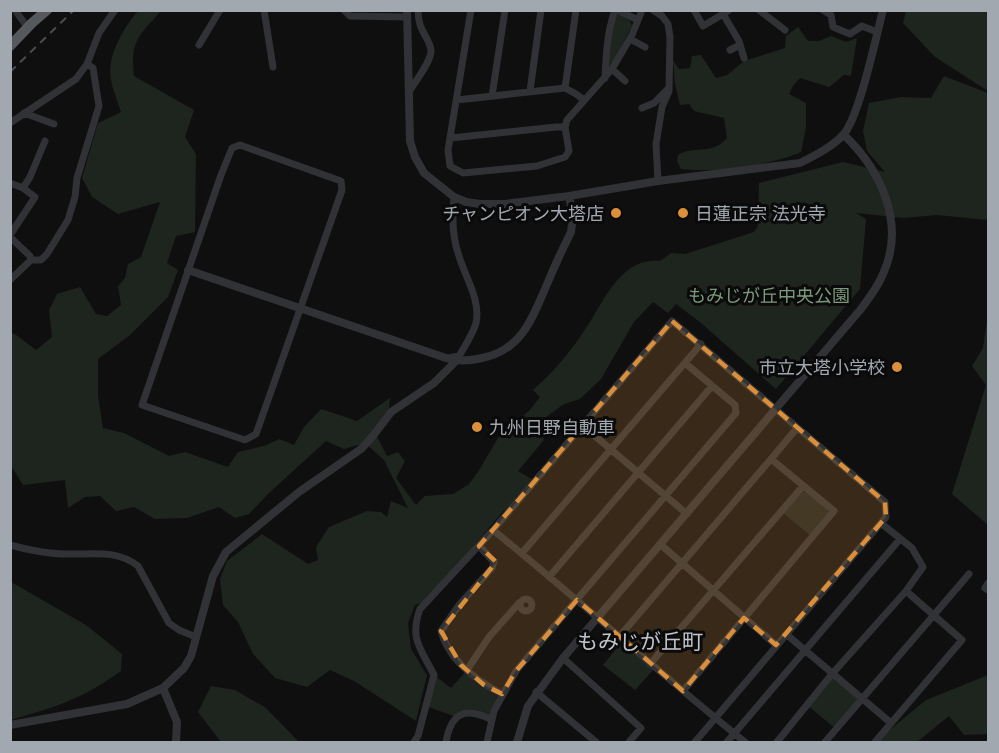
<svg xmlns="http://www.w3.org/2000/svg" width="999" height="753" font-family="'Noto Sans','Noto Sans JP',sans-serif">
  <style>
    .green { fill: #1e241e }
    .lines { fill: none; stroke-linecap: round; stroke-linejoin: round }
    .minor { stroke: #313235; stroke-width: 7 }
    .tertiary { stroke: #313235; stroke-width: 8 }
    .trunk { stroke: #55585c; stroke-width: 10 }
    .rail { stroke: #4a4c50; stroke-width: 2; stroke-dasharray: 8 6; stroke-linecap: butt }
    .marked { fill: #dc8f3b; fill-opacity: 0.2; stroke: #dc8f3b; stroke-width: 4.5; stroke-dasharray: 12 8; stroke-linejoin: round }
    .poi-dot { fill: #dc8f3b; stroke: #0a0a0b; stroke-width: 2 }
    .labels { text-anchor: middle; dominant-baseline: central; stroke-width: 6; stroke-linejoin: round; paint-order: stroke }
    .poi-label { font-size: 18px; fill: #a2a8b0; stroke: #0a0a0b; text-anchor: end }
    .park-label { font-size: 18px; fill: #7d997b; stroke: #0a0a0b }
    .quarter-label { font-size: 21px; fill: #c2c6cc; stroke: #0a0a0b }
  </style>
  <rect width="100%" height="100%" fill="#0f0f10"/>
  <path class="green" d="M138 11H161C139 36 130 40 134 76L194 110 185 137 196 154 195 232 176 236 167 263 178 270 168 297 130 335 98 359V396L103 428 124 433 169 456 185 452 228 467 238 452 267 445 279 439 294 445 304 427 321 409 357 421 390 398 389 408 373 429 387 456 398 452 405 461 396 478 416 505 425 496 453 494 469 484 478 472 501 433 529 411 540 397 533 390C552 373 570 353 584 331 603 304 620 256 660 261L671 253 685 254 754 232 758 226 759 183 843 162 885 172 867 151 863 131 869 103 901 97 931 98 944 76 988 93V220L937 215 903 218 856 213 866 219 860 289 776 389 701 323 676 304 668 313 653 302 634 322 601 379 580 399 564 404 538 423 544 440 518 471 535 481 508 512 504 510 427 601 415 605 408 623 411 649 427 675 416 721 354 681 330 670 307 687 275 678 253 654 238 622 223 605 220 579 227 561 262 534 308 564 318 560 316 547 329 527 367 511 381 512 387 517 391 501 408 508 384 460 365 443 344 449 326 441 268 494 249 514 235 518 219 507 187 518 155 519 134 507 116 511 100 496 85 497 68 508 65 480 23 485 11 466V333L15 334 36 350 52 337 49 310 57 294 80 287 96 314 107 316 121 305 118 286 125 278 128 264 141 257 160 202 118 214 92 197 82 178 98 123 121 112C118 102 113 91 111 80 106 57 124 27 138 11Z
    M906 11H988V91L935 57 903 23Z
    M619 14 630 21 632 26 610 68C607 51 613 34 615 16Z
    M798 27 808 41H819L831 36 846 42 857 38 851 76 844 75 829 87 800 78 793 86 789 94 806 103V127L801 152C773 165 712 173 681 169L677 161 678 155C692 145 712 156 727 138L724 118 694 111 689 104 680 105 675 84 673 60 679 69 690 68 692 56 701 55 716 78 727 75 744 61 785 48 786 36Z
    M988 313V525L952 494 986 385 972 366 983 348Z
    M806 491 827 508 829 512 811 536 783 513 802 492Z
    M11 582 86 625 122 654 121 671C82 699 56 707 11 720Z
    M623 640 655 668 635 690 603 665Z
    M467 670 502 694 492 720 474 713 456 717 426 706 434 675 451 688Z
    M832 674 862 698 836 729 807 705Z
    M988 675V734L964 735 949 716 917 742H875L926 700Z
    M211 686 235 690 266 708 299 742H221L198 712Z"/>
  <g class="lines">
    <path class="minor" d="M15 10 28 28
      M264 10 273 67
      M344 10 350 16 407 17
      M471 10 448 150 450 166 463 173 537 166 565 157 569 151 565 127 567 120 612 69 632 35 642 10
      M617 10 638 20
      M653 10 662 16 668 24 670 37 669 91 662 107 656 144 658 181
      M694 10 703 26 723 14
      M729 10 723 14 739 41 744 58
      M759 10 785 30
      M823 10 831 15 833 27 850 34 862 26 877 32
      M630 39 645 47
      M199 45 220 10
      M730 50 740 45
      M87 64 99 33 115 10
      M612 69 625 81
      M605 78C606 56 607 32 615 10
      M565 88 576 10
      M530 91 541 10
      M409 92C414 83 432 61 431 50 429 36 418 32 418 10
      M492 96 505 10
      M457 100 565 88 576 94 584 100
      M642 108 654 103 668 89
      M24 113 54 124
      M10 123 76 79 87 64 93 68 99 106 77 178 75 197 68 220 47 254 41 260H31
      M451 138 556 127H565
      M240 145 341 181 342 190 256 434 245 440 142 405 221 175 232 148Z
      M10 183 23 188 30 177 45 141
      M10 235 35 197 23 188
      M10 237 30 256 31 260 10 280
      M448 358 459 356C465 346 473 334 476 323 481 300 465 277 459 256 452 237 452 216 454 197
      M582 425 687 514
      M660 544 776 645
      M10 545C29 550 47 554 66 554 93 555 116 549 138 566L169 623 179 630 196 637
      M479 546 494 562 492 568 459 605 441 631C449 661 477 681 502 694
      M522 553 701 344
      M549 577 712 386
      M988 583 985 588 988 590
      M520 605a6 6 0 1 1 12 0a6 6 0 1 1-12 0Z
      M786 634 891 723
      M619 637 771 459
      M563 658 641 728 629 742
      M650 664 803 486
      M467 670 489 637 519 603
      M683 691 834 511 771 459 797 428
      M536 692 596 742
      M414 742 418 736 434 675C421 649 409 639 420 609L493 530
      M446 742C451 713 465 706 492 720
      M487 742 494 711 516 671 736 413 735 405 685 363
      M695 742 886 517 885 502 672 321 493 530C578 599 659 673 745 742
      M727 742 900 539
      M777 742 832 674 906 591 923 567 912 548 882 524
      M825 742 969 574
      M875 742 962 640 906 591"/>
    <path class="tertiary" d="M407 10 410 141 415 157 424 173 454 197 466 202 480 204H505L569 196 658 181 800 163C814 156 832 147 843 135 859 118 876 37 883 10
      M188 270 446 358C458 362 469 361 482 358 523 350 533 316 548 282 555 265 563 248 571 232L573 216 569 196
      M163 688 177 722 176 742
      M10 725 127 704 163 688 184 668 191 656 213 576 226 552 299 492 361 449 372 437 391 412 434 383 456 361
      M517 742 528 706 563 658 861 309C869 298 878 287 883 274 906 224 881 170 844 135"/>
    <path class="trunk" d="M10 46 32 23 47 10"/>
    <path class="rail" d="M10 72 74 10"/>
  </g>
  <path class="marked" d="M672 321 885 502 886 517 776 645 744 618 683 691 577 600 516 671 502 694 484 685 461 665 441 631 496 562 479 546Z"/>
  <g class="poi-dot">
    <circle cx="616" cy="213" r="6"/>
    <circle cx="683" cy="213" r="6"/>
    <circle cx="897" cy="367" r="6"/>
    <circle cx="477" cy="427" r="6"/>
  </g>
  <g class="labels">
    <g class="poi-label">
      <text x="604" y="213">チャンピオン大塔店</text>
      <text x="695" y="213" text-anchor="start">日蓮正宗 法光寺</text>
      <text x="885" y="367">市立大塔小学校</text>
      <text x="489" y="427" text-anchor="start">九州日野自動車</text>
    </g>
    <g class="park-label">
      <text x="769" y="295">もみじが丘中央公園</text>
    </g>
    <g class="quarter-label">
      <text x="640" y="641">もみじが丘町</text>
    </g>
  </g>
  <rect width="999" height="753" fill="none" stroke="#a2a8b0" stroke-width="24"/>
</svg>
